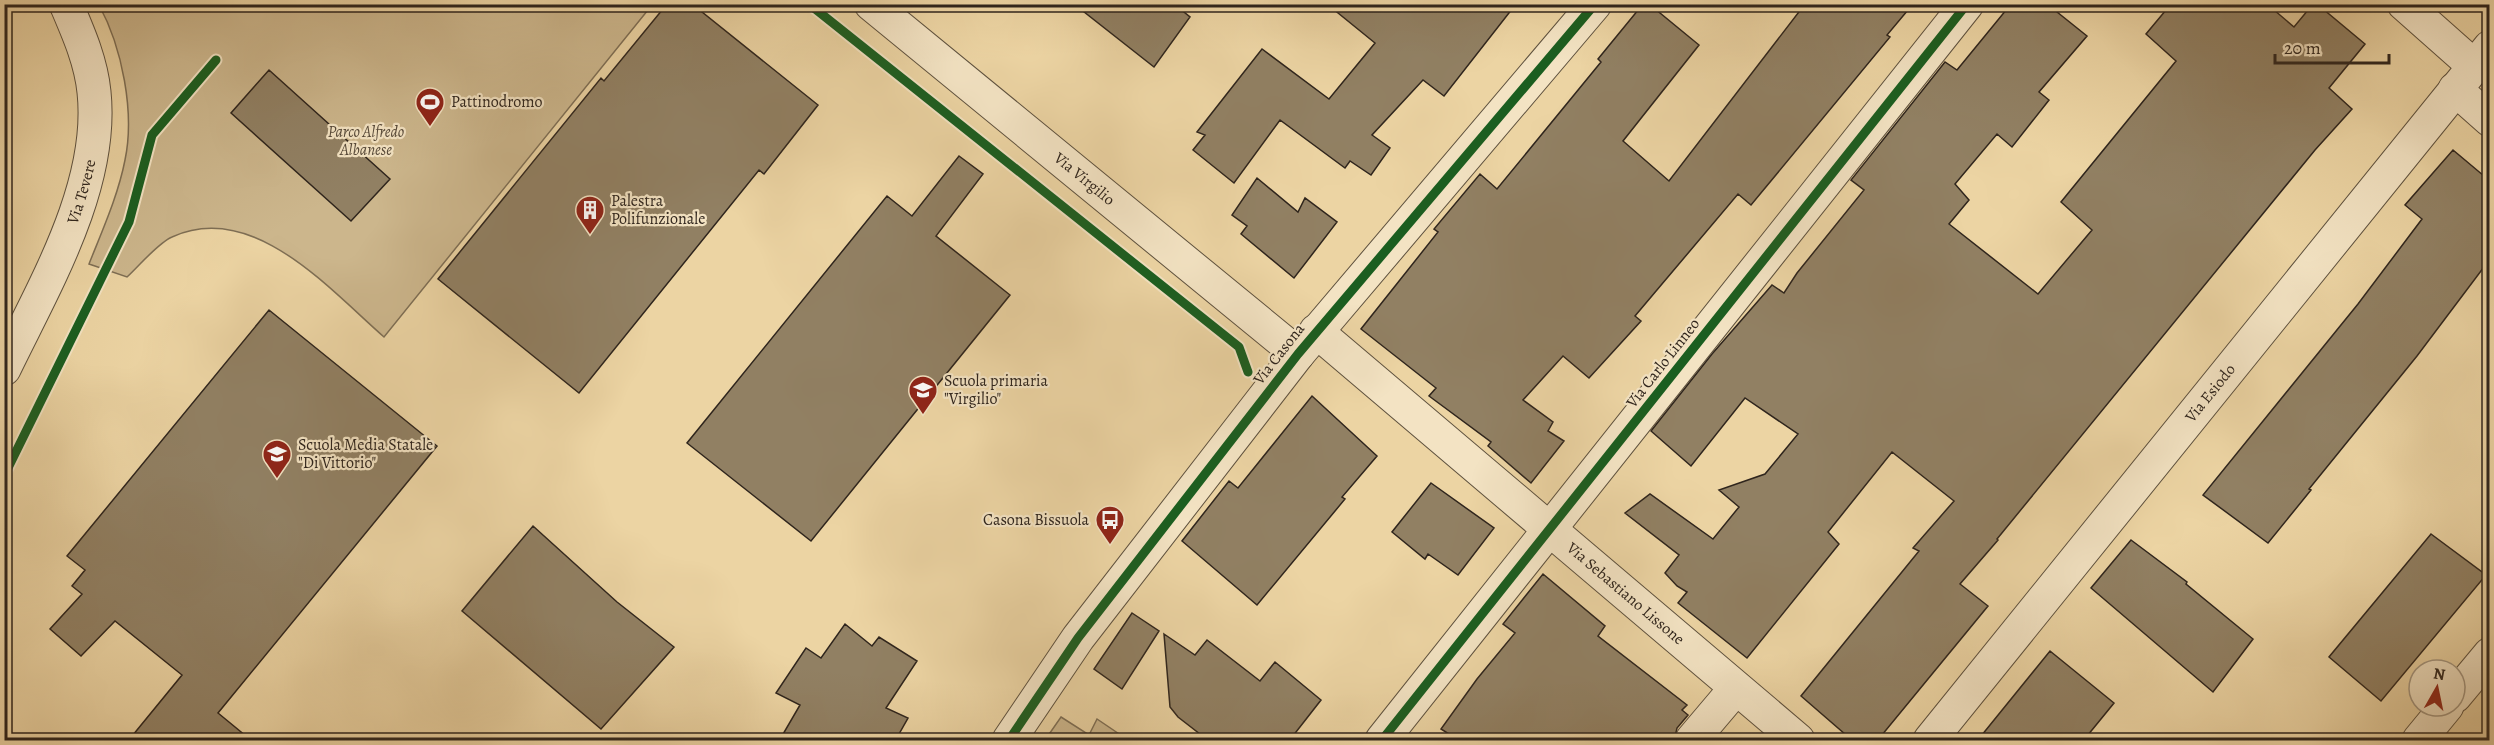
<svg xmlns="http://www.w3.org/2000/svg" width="2494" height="745" font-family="Alegreya,serif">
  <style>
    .green { fill: #ccb68c; stroke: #7e6e54; stroke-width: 1.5 }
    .building { fill: #918063; stroke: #2f251d; stroke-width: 1.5 }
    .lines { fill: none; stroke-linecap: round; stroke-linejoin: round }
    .minor-casing { stroke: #5e513e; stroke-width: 35 }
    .minor { stroke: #f3e3c3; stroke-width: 33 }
    .cycleway-casing { stroke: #f3e3c3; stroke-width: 13 }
    .cycleway { stroke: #1b5e20; stroke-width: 9 }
    .labels { text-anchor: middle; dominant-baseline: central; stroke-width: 4.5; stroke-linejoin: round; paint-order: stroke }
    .poi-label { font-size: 16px; fill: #2f251d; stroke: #f3e3c3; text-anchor: start }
    .park-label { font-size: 16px; font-style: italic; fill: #564939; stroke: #f3e3c3 }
    .street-label { font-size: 16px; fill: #2f251d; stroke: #f3e3c3 }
  </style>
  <rect width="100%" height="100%" fill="#ecd4a3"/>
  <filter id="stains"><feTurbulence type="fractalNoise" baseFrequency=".00333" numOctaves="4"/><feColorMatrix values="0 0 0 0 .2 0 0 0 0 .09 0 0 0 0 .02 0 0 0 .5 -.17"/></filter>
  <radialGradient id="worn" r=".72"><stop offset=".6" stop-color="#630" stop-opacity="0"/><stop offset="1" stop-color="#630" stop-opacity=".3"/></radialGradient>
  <path class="green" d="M99 5H652L384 337C329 289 253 200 172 237 158 243 139 266 127 277L89 264C102 231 118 196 125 160 135 112 122 47 99 5Z
    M1061 717 1089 735 1097 719 1128 740H1045Z"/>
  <path class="building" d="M667 4H692L818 105 764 174 759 170 579 393 438 279 601 78 604 81Z
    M1074 4H1174L1190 17 1154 67Z
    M1327 4H1516L1444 96 1423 80 1372 135 1390 148 1371 175 1350 161 1345 168 1280 120 1234 183 1193 150 1205 135 1197 132 1262 49 1329 99 1375 43Z
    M1643 4H1649L1699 45 1623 141 1669 181 1805 4H1913L1887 35 1890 37 1751 205 1738 194 1635 316 1641 321 1589 378 1563 356 1523 400 1553 422 1548 431 1564 441 1531 483 1488 446 1491 442 1429 396 1436 388 1361 329 1438 232 1434 229 1480 174 1497 189 1601 62 1598 59Z
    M2011 4H2047L2087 36 2039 92 2049 100 2012 147 1997 134 1955 184 1969 200 1949 224 2038 294 2092 230 2061 202 2176 61 2146 34 2171 4H2267L2294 27 2313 4H2317L2365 44 2329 88 2352 109 2315 150 1997 539 1998 540 1960 584 1988 606 1877 741H1853L1801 696 1919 551 1913 548 1954 501 1892 452 1828 532 1839 544 1747 658 1678 603 1687 592 1677 586 1665 573 1679 555 1625 513 1650 494 1713 539 1739 507 1719 490 1765 474 1798 434 1745 398 1691 466 1651 431 1712 354 1772 285 1784 293 1797 273 1864 190 1851 180 1945 62 1957 70Z
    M269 70 390 179 351 221 231 113Z
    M2453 150 2490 181V259L2417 356 2309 489 2311 490 2268 543 2203 495 2358 304 2422 219 2405 205Z
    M959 156 983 174 936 236 1010 295 811 541 687 443 887 196 912 216Z
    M1257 178 1298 212 1305 198 1337 222 1294 278 1241 234 1247 226 1232 215Z
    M269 310 437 446 218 713 252 741H128L182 675 115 621 81 656 50 629 82 594 72 586 85 570 67 556Z
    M1312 396 1377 456 1342 497 1345 499 1257 605 1182 541 1229 481 1238 488Z
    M1431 483 1494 528 1458 575 1428 554 1425 559 1392 532Z
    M533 526 617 602 674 647 601 729 462 611Z
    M2431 534 2486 575 2381 701 2329 657Z
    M2131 540 2187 582 2186 584 2253 639 2213 692 2091 588Z
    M1543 574 1605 626 1598 636 1687 705 1682 710 1688 715 1677 728 1674 741H1460L1441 729 1477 679 1515 633 1503 624Z
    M1132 613 1159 631 1122 689 1094 669Z
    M845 624 872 646 879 637 917 661 886 708 908 718 895 741H779L800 705 776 693 806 648 821 658Z
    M1164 634 1195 655 1207 640 1260 681 1275 662 1321 700 1289 741H1209L1178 717 1170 707Z
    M2050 651 2114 703 2083 741H1977Z"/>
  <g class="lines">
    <g class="minor-casing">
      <g id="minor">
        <path id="s1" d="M871 4 1298 354"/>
        <path d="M2404 4 2474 66"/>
        <path d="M2455 89 2490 120"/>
        <path id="s2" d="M1316 331 1798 740"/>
        <path id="s3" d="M4 369C44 286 104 186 94 92 91 61 78 32 66 4"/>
        <path d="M2455 696 2490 654"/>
        <path d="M1009 740 1078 638 1298 354 1595 4"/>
        <path d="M1382 740 1967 4"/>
        <path d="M1692 740 1736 688"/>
        <path id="s4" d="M1930 740 2490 47"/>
        <path d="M2419 740 2447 706"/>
      </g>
    </g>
    <use href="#minor" class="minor"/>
    <g class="cycleway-casing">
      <path id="cycleway" d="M809 4 1239 347 1248 372
        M4 476 129 222 152 135 216 60
        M1009 740 1078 638 1298 354 1595 4
        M1382 740 1967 4"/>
    </g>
    <use href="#cycleway" class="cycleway"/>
  </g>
  <defs>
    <g id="stadium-pin" transform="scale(1.5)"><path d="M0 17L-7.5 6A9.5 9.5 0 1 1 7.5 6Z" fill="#8f2418" stroke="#f3e3c3"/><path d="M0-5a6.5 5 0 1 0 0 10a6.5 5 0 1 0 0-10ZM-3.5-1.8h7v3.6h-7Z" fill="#fff"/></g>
    <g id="building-pin" transform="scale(1.5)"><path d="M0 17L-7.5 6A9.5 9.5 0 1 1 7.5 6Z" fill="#8f2418" stroke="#f3e3c3"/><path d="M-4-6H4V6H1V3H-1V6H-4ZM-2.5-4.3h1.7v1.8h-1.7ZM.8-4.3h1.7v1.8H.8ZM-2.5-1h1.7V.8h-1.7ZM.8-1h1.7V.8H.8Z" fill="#fff"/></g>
    <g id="school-pin" transform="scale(1.5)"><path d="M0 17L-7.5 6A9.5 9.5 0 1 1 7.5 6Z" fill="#8f2418" stroke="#f3e3c3"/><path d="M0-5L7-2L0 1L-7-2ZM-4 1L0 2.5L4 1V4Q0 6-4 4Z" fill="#fff"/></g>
    <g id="bus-pin" transform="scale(1.5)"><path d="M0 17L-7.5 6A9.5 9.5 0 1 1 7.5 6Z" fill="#8f2418" stroke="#f3e3c3"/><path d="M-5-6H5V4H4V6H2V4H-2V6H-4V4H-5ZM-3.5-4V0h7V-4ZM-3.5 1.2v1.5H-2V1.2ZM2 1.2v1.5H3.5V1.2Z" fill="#fff"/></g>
  </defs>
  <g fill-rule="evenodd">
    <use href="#stadium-pin" x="430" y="102"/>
    <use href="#building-pin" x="590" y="210"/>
    <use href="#school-pin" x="923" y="390"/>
    <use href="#school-pin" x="277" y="454"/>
    <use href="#bus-pin" x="1110" y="520"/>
  </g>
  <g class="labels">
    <g class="poi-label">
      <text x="451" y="102">Pattinodromo</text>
      <text x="611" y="201">Palestra<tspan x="611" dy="18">Polifunzionale</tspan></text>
      <text x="944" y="381">Scuola primaria<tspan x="944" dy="18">"Virgilio"</tspan></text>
      <text x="298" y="445">Scuola Media Statale<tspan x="298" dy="18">"Di Vittorio"</tspan></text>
      <text x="1089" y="520" text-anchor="end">Casona Bissuola</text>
    </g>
    <g class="park-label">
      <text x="366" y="132">Parco Alfredo<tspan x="366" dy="18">Albanese</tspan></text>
    </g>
    <g class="street-label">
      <text stroke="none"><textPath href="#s1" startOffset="276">Via Virgilio</textPath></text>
      <text stroke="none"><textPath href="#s3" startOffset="194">Via Tevere</textPath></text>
      <text transform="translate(1279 354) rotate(-52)">Via Casona</text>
      <text transform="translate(1663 363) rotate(-52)">Via Carlo Linneo</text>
      <text stroke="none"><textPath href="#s4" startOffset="446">Via Esiodo</textPath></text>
      <text stroke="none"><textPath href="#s2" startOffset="406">Via Sebastiano Lissone</textPath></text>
    </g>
  </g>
  <rect width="2494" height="745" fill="none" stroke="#ecd4a3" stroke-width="24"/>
  <rect x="6" y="6" width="2482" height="733" fill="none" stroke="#2f251d" stroke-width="3"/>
  <rect x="12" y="12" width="2470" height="721" fill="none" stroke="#2f251d" stroke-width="1.5"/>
  <g transform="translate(2437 688) rotate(9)"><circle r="28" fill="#f3e3c3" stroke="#a59781" stroke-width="1.5"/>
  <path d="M0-4.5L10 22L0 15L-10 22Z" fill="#8f2418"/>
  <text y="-9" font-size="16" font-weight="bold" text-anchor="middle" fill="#2f251d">N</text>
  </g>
  <path d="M2275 54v9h114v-9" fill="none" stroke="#2f251d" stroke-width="3"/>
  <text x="2284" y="54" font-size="18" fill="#2f251d" stroke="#f3e3c3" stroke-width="4.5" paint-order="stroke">20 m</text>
  <rect width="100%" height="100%" filter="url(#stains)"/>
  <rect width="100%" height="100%" fill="url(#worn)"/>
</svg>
